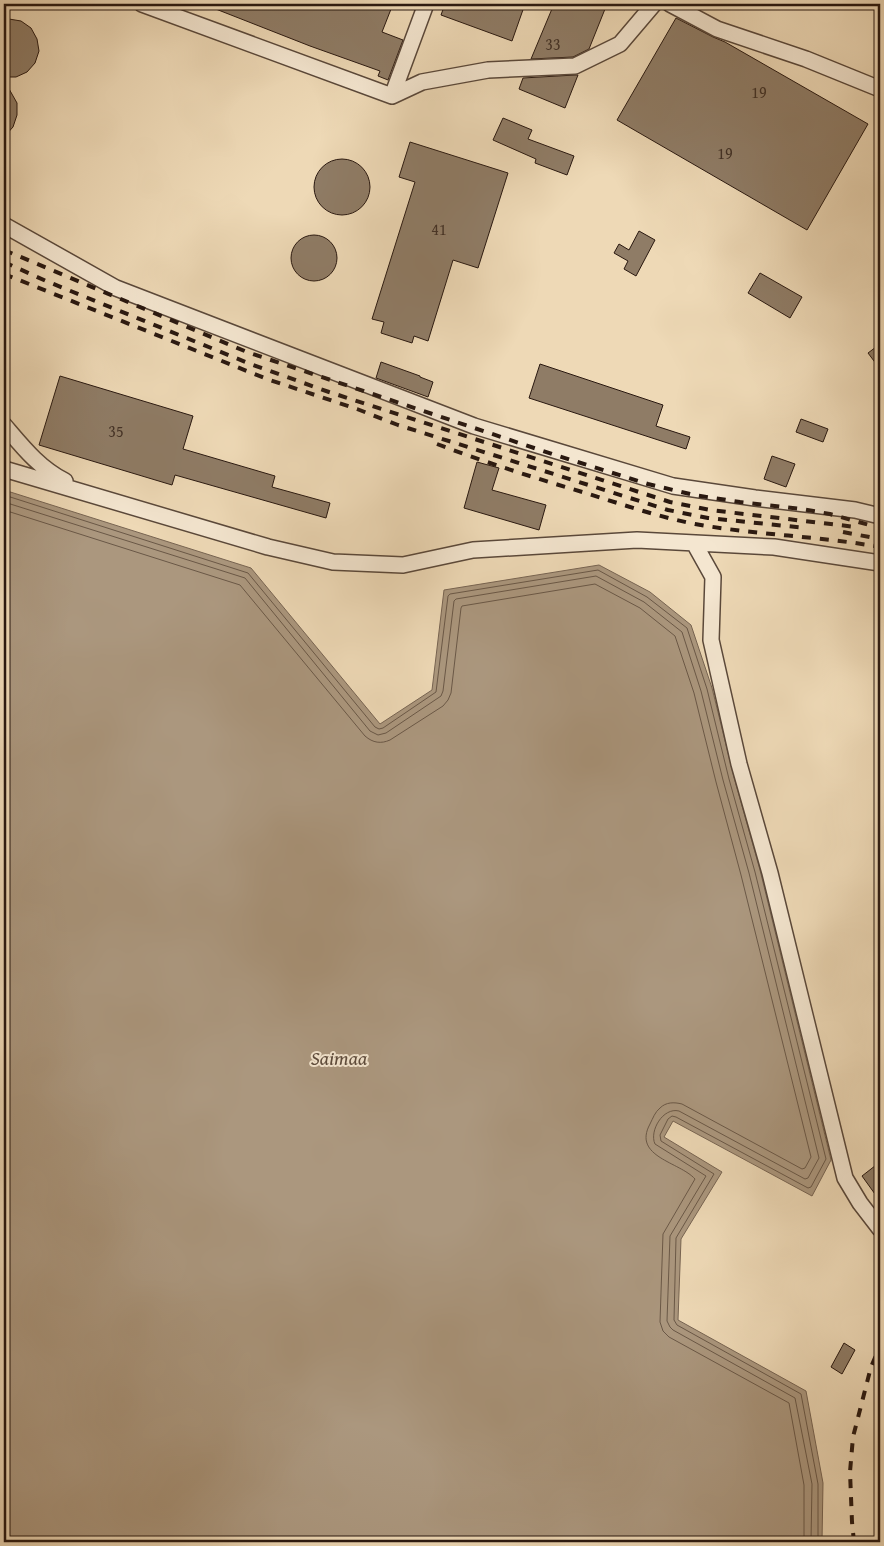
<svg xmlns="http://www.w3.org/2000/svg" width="884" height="1546" font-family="'Gentium Book Plus',serif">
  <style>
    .water { fill: #ab977e; stroke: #776452 }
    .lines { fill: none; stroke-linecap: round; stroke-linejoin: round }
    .shore { stroke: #6a5847; stroke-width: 1 }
    .building { fill: #8f7c66; stroke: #291810 }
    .minor-casing { stroke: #5a483a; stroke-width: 18 }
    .minor { stroke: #f4e6d0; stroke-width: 15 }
    .rail { stroke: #291810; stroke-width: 4; stroke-dasharray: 9 9; stroke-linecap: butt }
    .labels { text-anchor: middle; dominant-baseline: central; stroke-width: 4; stroke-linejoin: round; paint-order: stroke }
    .number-label { font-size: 16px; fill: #423126 }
    .water-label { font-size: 20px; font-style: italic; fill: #5d4b3c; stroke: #f4e6d0 }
  </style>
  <rect width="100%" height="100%" fill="#eed9b6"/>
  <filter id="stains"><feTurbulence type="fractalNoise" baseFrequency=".004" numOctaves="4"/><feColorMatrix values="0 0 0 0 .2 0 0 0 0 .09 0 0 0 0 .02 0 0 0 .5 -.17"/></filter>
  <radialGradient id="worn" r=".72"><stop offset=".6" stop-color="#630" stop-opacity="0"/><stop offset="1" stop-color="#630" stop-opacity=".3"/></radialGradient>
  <path class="water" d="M4 490 251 568 380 724 432 690 444 590 599 565 650 592 691 625 712 688 734 777 760 870 831 1160 812 1196 673 1121 664 1137 722 1172 681 1239 678 1320 806 1391 823 1483 822 1542H4Z"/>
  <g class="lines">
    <path class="shore" d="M4 495 248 573 375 727 379 729 383 728 436 692 448 596 450 594 598 570 647 597 687 628 707 689 729 779 755 872 826 1159 811 1187 808 1188 676 1117 672 1116 668 1119 660 1135 661 1141 714 1174 676 1238 674 1320 677 1325 801 1394 818 1484V1542
      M4 502 245 578 370 731 378 735 386 733 441 696 443 691 454 601 456 599 596 576 644 602 682 632 701 691 723 780 749 873 819 1158 808 1178 805 1179 679 1111C663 1107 649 1131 655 1144L706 1176 670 1236 667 1321 670 1327 673 1330 795 1398 812 1484 811 1542
      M4 510 240 585 365 736C373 743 381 744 390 740L443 706 448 700 451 693 461 608 462 606 595 584 640 608 675 636 694 693 716 782 741 875 811 1157 805 1168 802 1169 682 1104C674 1102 666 1102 660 1108 655 1112 653 1118 650 1124 632 1157 680 1162 695 1179L663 1234 660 1322 663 1331 669 1337 789 1403 804 1485V1542"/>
  </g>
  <path class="building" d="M203 4H393L382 32 403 40 388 80 378 76 380 71 310 46Z
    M445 4H525L512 41 441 15Z
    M554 4H607L589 49 573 57 531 59Z
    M676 18 713 37 725 42 868 124 807 230 617 120Z
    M9 19 21 21 31 28 37 39 39 51 35 63 27 72 16 77H4V20Z
    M575 75H578L565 108 519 89 523 78Z
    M4 80 17 103V115L13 127 4 137Z
    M503 118 532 130 528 139 574 156 567 175 535 163 536 159 493 140Z
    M410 142 508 173 478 268 453 260 428 341 414 336 412 343 381 333 384 322 372 319 415 182 399 177Z
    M314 187a28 28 0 1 1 56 0a28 28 0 1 1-56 0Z
    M639 231 655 240 636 276 624 269 628 261 614 253 619 244 629 250Z
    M291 258a23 23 0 1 1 46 0a23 23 0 1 1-46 0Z
    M760 273 802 297 790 318 748 293Z
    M880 344V369L868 353Z
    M381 362 420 376V377L433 382 428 397 376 378Z
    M540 364 663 405 656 426 690 437 686 449 529 398Z
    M60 376 193 416 183 449 275 476 272 487 330 503 326 518 175 475 172 485 39 445Z
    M801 419 828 429 823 442 796 432Z
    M772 456 795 464 786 487 764 479Z
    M477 462 499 468 492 490 546 505 539 530 464 508Z
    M880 1162V1201L862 1176Z
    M844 1343 855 1350 842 1374 831 1367Z"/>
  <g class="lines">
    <g class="minor-casing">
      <path id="minor" d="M142 4 392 96
        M426 4 392 96 422 82 488 70 575 66 620 44 654 4
        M670 4 717 29 806 59 880 89
        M4 225 116 288 474 426 673 486 755 498 855 510 880 516
        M4 425C22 446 39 468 65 481
        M4 469 268 547 333 562 403 565 473 550 637 540 774 547 880 563
        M694 543 713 577 711 640 739 764 770 873 845 1178 860 1203 880 1229"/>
    </g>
    <use href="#minor" class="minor"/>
    <path class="rail" d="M4 250 247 352 552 454 648 484 694 495 740 502 802 509 830 514 880 528
      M4 262 46 281 253 365 329 392 670 502 710 510 856 527
      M4 274 267 379 357 409 398 425 668 510 708 518 806 528
      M437 444C487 463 538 479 589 494 624 505 659 517 695 524 756 535 819 536 880 547
      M843 532 880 539
      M854 1542 852 1522 850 1472 853 1437 871 1367 880 1346"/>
  </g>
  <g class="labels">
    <g class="number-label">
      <text x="553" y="44">33</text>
      <text x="759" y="92">19</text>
      <text x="725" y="153">19</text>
      <text x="439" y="229">41</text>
      <text x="116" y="431">35</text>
    </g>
    <g class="water-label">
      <text x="339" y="1057">Saimaa</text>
    </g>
  </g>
  <rect width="884" height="1546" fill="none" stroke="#eed9b6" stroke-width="20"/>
  <rect x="5" y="5" width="874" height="1536" fill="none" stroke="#291810" stroke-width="2.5"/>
  <rect x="10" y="10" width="864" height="1526" fill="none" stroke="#291810"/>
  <rect width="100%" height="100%" filter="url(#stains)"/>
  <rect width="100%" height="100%" fill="url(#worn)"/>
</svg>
